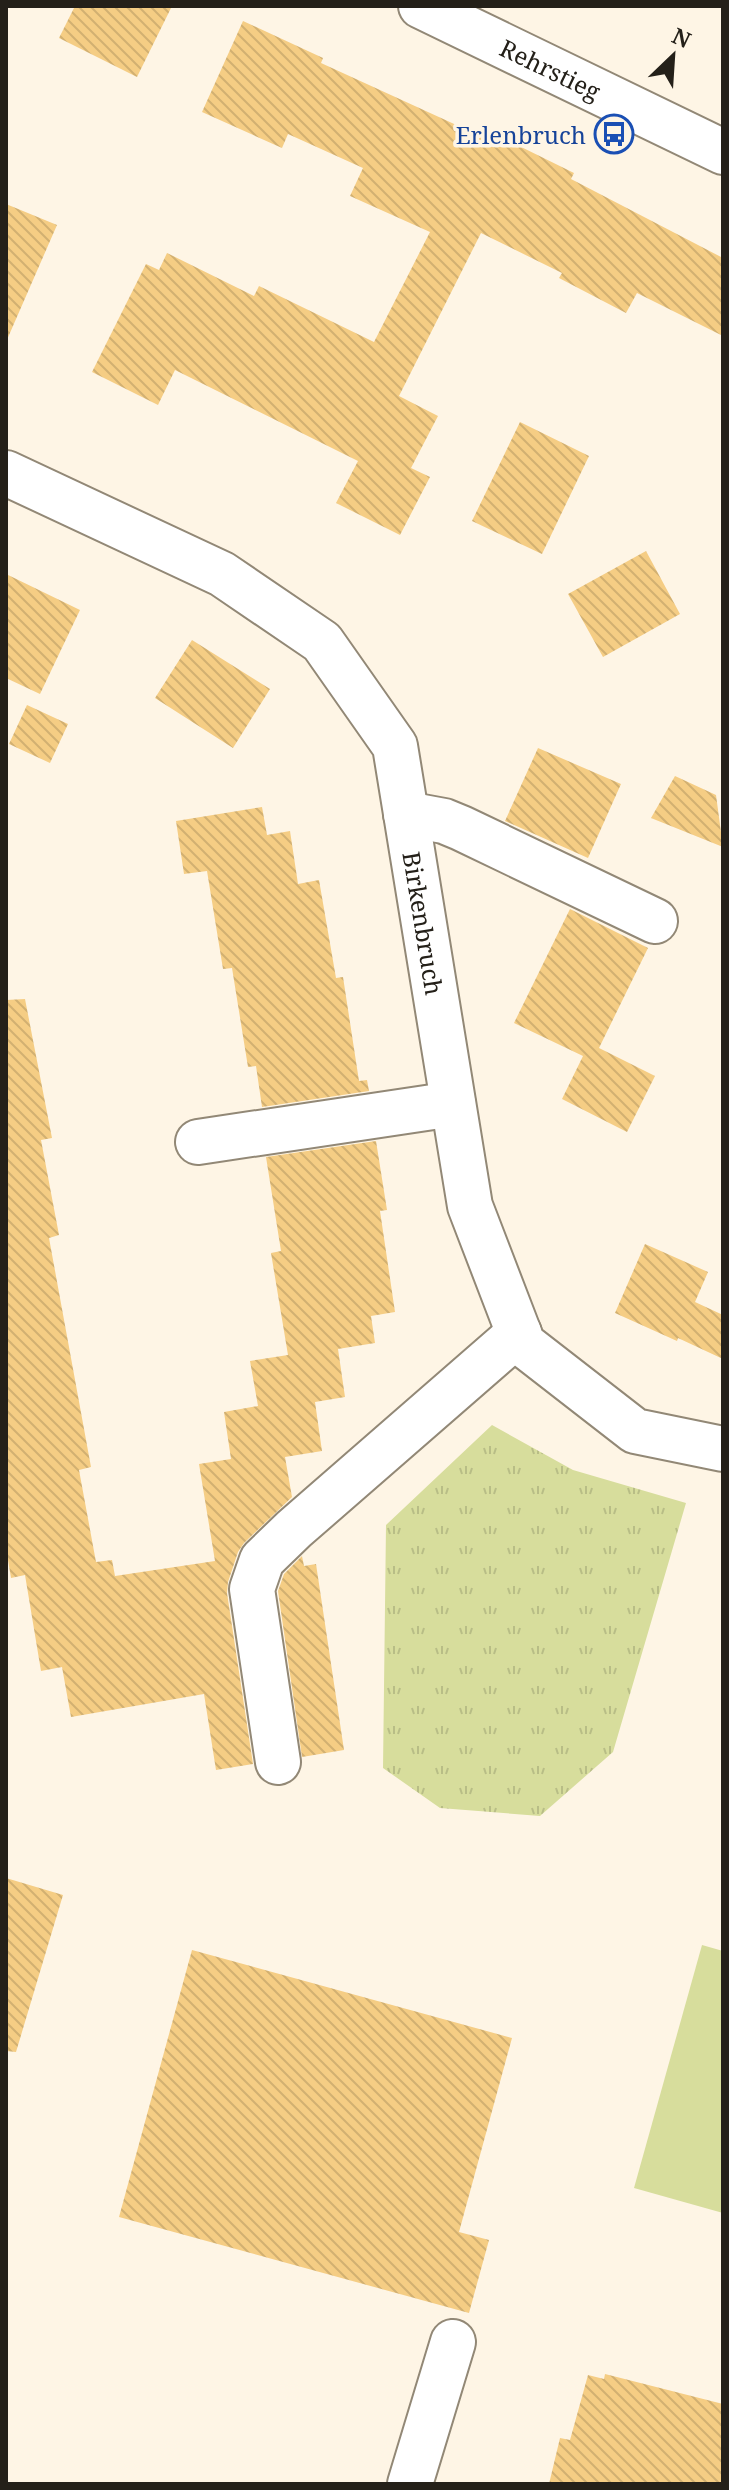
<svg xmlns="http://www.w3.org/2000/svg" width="729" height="2490" font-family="'Noto Serif',serif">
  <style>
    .grass { fill: url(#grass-tufts) }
    .garden { fill: #d7dd9c }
    .building { fill: url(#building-back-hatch) }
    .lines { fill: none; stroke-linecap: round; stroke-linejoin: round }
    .minor-casing { stroke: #928876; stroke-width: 48 }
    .minor { stroke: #fff; stroke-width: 44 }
    .labels { text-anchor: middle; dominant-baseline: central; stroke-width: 7; stroke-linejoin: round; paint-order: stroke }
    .street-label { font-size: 24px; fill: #242019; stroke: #fef5e5 }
    .transit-label { font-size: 24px; fill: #164399; stroke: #fef5e5; text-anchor: end }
  </style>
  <defs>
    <pattern id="grass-tufts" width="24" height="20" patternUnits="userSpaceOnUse" patternTransform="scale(2)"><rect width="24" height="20" fill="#d7dd9c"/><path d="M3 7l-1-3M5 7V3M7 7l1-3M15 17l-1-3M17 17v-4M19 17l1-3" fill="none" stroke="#b8bd86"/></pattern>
    <pattern id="building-back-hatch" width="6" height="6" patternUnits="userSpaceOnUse" patternTransform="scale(2)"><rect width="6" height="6" fill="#f5cd84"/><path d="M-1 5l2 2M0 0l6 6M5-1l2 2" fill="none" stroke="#d2b071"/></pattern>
  </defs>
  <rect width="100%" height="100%" fill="#fef5e5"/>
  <path class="grass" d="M492 1425 573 1470 686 1503 613 1752 540 1816 440 1808 383 1768 386 1525Z"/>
  <path class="garden" d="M702 1945 723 1951V2213L634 2188Z"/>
  <path class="building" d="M75 6H172L137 77 59 38Z
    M243 21 323 58 321 63 500 145 503 138 574 173 571 179 723 258V336L637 293 626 313 559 278 562 273 481 233 399 396 438 416 411 468 430 477 400 535 336 503 358 461 175 370 158 405 92 372 146 264 159 270 167 253 254 296 259 286 374 342 430 232 350 196 363 168 288 134 282 148 202 112Z
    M6 204 57 225 6 342Z
    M520 422 589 456 542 554 472 521Z
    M646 551 680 614 603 657 568 594Z
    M6 574 80 610 40 694 6 678Z
    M192 640 270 689 233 748 155 698Z
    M27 705 68 724 50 763 9 744Z
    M538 748 621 784 588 858 505 821Z
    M675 776 716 795 723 847 651 818Z
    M262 807 267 835 290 831 298 884 319 880 336 978 343 977 359 1081 367 1080 369 1091 262 1107 256 1066 248 1067 232 968 223 969 207 871 184 874 176 821Z
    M570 909 648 948 599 1048 655 1076 627 1132 562 1099 583 1056 514 1023Z
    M25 999 52 1138 41 1140 59 1235 49 1238 91 1467 79 1470 96 1562 112 1560 115 1576 215 1561 199 1464 231 1459 224 1412 258 1406 250 1361 288 1355 271 1253 281 1251 266 1157 376 1141 387 1210 380 1211 395 1312 371 1316 375 1343 338 1349 345 1397 315 1402 322 1451 285 1457 292 1497 244 1543 238 1552 228 1582 227 1593 253 1764 216 1770 204 1694 71 1717 62 1667 41 1671 25 1575 11 1578 6 1548V1000Z
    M645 1244 708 1272 695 1302 723 1315V1359L678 1338 677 1341 615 1313Z
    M302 1556 304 1566 316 1564 344 1750 302 1757 278 1591 284 1574Z
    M6 1878 63 1895 16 2052 6 2051Z
    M192 1950 512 2038 459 2232 489 2240 469 2313 119 2217Z
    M605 2374 723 2404V2484H549L560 2438 570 2440 588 2375 604 2379Z"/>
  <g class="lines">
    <g class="minor-casing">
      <g id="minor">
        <path id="s1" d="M421 6 723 152"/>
        <path id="s2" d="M6 473 222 574 322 642 395 746 470 1206 523 1344 635 1431 723 1449"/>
        <path d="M406 814 444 821 461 828 655 921"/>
        <path d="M198 1142 453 1104"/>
        <path d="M278 1762 252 1589 262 1560 294 1529 519 1333"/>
        <path d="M410 2484 453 2342"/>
      </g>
    </g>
    <use href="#minor" class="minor"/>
  </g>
  <defs>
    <g id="bus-ring" transform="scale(2)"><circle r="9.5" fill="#fef5e5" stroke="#1a4fb4" stroke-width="1.5"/><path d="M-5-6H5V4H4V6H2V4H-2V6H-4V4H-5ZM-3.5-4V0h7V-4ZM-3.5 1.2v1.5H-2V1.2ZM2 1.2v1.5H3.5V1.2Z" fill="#1a4fb4"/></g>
  </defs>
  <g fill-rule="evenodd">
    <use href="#bus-ring" x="614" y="134"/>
  </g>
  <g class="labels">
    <g class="street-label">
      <text stroke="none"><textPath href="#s1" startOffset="144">Rehrstieg</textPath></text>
      <text stroke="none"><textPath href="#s2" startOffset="666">Birkenbruch</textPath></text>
    </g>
    <g class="transit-label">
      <text x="586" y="134">Erlenbruch</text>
    </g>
  </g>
  <rect width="729" height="2490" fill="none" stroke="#242019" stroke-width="16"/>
  <g transform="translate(673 56) rotate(25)" stroke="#fef5e5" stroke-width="6" paint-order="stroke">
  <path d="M0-6L14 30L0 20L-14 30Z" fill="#242019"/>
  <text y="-12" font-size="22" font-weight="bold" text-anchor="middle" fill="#242019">N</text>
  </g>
</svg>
